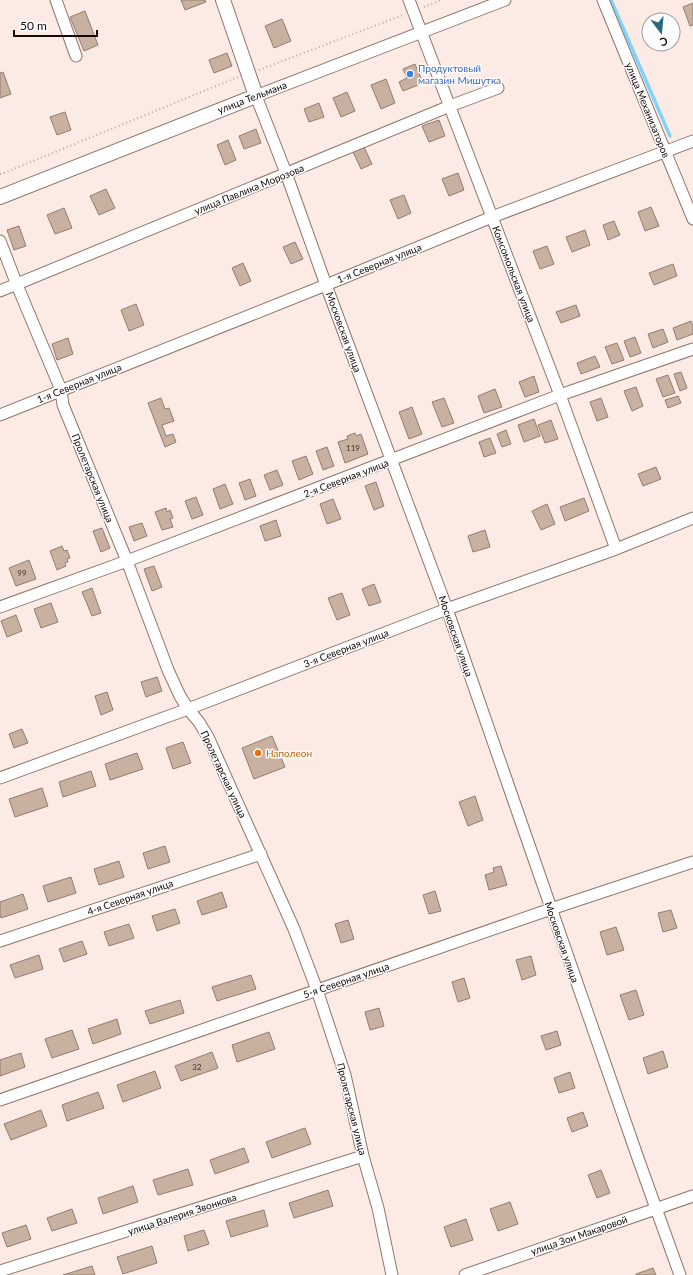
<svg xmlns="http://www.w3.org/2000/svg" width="693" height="1275" font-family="Lato,sans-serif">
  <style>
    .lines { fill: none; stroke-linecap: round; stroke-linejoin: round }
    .stream { stroke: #80d4f9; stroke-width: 3.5 }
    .building { fill: #c9b1a1; stroke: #927c6d }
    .minor-casing { stroke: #8f756b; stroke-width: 13 }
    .tertiary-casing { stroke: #8f756b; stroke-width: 16 }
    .path { stroke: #b3a59f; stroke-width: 2; stroke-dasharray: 1 3; stroke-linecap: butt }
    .minor { stroke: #fff; stroke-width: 11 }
    .tertiary { stroke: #fff; stroke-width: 14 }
    .shop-dot { fill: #3f7fe0; stroke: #fcfcfc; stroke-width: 1.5 }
    .food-dot { fill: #e8710a; stroke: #fcfcfc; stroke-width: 1.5 }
    .labels { text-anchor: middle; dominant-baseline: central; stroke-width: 3; stroke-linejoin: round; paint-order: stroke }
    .number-label { font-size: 8px; fill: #40342e }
    .shop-label { font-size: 10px; fill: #366cbe; stroke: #fcfcfc; text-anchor: start }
    .street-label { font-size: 10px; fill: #130a07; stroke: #fcfcfc }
    .food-label { font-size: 10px; fill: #c56008; stroke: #fcfcfc; text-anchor: start }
  </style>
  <rect width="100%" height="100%" fill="#fcebe4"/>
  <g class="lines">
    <path class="stream" d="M611 0 670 136"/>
  </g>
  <path class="building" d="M181 0H205L206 2 185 10Z
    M693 3V25L690 26 683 7Z
    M85 11 98 45 84 51 70 17Z
    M282 19 291 41 274 48 265 26Z
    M227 53 232 66 214 73 209 60Z
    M415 64 423 83 403 91 399 82 407 78 403 69Z
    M3 72 11 94 0 98V73Z
    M386 79 395 103 381 109 371 85Z
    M347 92 355 111 341 117 333 98Z
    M319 103 324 117 309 122 304 109Z
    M65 112 71 130 57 135 50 117Z
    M439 120 445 136 429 142 422 126Z
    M256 129 261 143 244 149 239 136Z
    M228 140 236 160 225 165 217 145Z
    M364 147 372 164 361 169 353 152Z
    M458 173 464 190 449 196 442 179Z
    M106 189 115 208 99 215 90 196Z
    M404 195 411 213 398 219 390 200Z
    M651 207 659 226 645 231 638 212Z
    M64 208 72 228 55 234 47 215Z
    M614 221 620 235 608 240 603 225Z
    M19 226 26 246 14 250 7 230Z
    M585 230 590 245 572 252 566 237Z
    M295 242 303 259 291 264 283 247Z
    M547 246 554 264 540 269 533 251Z
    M243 263 251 281 240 286 232 268Z
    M673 264 677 276 654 285 649 273Z
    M136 304 144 325 129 331 121 310Z
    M576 305 580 316 561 323 556 312Z
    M691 321 693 326V334L677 340 673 328Z
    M663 329 668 342 653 348 648 334Z
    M635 337 641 353 630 357 624 341Z
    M68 338 73 354 57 360 52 344Z
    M617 343 624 360 612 364 605 347Z
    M595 356 600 367 581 374 577 363Z
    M681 372 687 388 680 391 674 374Z
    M668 375 675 393 663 397 656 379Z
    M534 376 539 392 525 397 519 382Z
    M636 387 643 406 632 411 624 391Z
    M495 389 502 407 484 413 478 396Z
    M678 396 681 403 668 408 665 400Z
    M161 398 165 409 169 408 174 421 162 425 166 436 173 434 176 442 165 447 148 403Z
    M444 398 454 423 442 427 432 402Z
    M601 398 608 417 597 421 590 402Z
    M412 407 422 434 409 439 399 412Z
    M534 419 540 436 524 442 518 425Z
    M551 420 558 439 545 443 538 425Z
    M506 430 511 444 502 447 497 434Z
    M355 433 356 436 361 434 368 454 345 463 338 442 348 439 347 436Z
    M490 438 496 453 484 457 479 442Z
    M327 447 334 466 323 470 316 451Z
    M306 456 313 474 299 480 292 461Z
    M656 467 661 479 643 486 638 474Z
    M277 470 283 485 270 490 264 475Z
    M250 479 256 496 245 500 239 483Z
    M376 482 384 506 374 510 365 486Z
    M225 484 233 504 220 509 213 489Z
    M196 497 203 515 192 519 185 501Z
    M584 498 589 511 565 521 560 507Z
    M333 499 341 519 327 524 320 504Z
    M547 504 555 524 541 530 532 511Z
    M166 508 167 512 170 510 173 518 170 519 173 527 162 530 155 512Z
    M276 520 281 536 265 541 260 526Z
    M142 523 147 536 134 541 129 527Z
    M102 528 110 548 101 552 93 531Z
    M485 530 490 547 473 552 468 536Z
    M62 546 64 551 67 550 70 558 67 559 68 562 65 563 66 566 57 570 50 551Z
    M29 560 36 579 16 586 9 568Z
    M154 566 162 587 152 591 144 569Z
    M374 584 381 602 369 606 362 589Z
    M92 588 101 613 92 616 82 592Z
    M342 593 350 615 337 620 328 598Z
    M51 603 58 622 41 628 34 609Z
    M16 615 22 631 7 637 1 621Z
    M157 677 162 691 146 697 141 682Z
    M107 692 113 710 101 715 95 696Z
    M22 729 28 743 14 748 9 734Z
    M272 736 285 767 254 779 242 748Z
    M183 742 191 763 173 769 166 748Z
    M137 753 143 769 110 780 105 764Z
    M91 771 96 786 63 797 59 782Z
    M42 788 48 806 15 817 9 799Z
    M475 796 483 820 468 826 459 802Z
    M165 846 170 862 148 869 143 853Z
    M119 861 124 877 99 885 94 869Z
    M501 866 507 885 489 890 485 875 494 872 493 868Z
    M71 877 76 893 48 902 43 886Z
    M435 891 441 911 429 914 423 895Z
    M222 892 227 907 202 915 197 901Z
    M23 894 28 909 1 918 0 914V902Z
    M175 909 180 923 157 931 152 916Z
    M671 910 677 928 663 932 658 913Z
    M348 920 354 939 341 943 335 924Z
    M129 924 134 938 109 946 104 932Z
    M616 927 624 950 607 955 600 932Z
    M82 941 87 954 64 962 59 949Z
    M39 955 43 969 15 978 10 965Z
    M531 956 536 975 522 980 516 960Z
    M251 975 256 989 217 1001 212 987Z
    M464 978 470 998 458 1002 452 982Z
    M636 990 644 1015 629 1020 620 995Z
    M180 1000 184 1013 150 1024 145 1011Z
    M379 1008 384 1026 370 1030 365 1012Z
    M117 1019 121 1034 93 1044 88 1029Z
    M72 1030 79 1049 52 1058 45 1039Z
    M557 1031 561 1045 546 1050 541 1036Z
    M269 1032 275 1049 237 1062 232 1045Z
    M663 1051 668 1067 648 1074 643 1058Z
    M212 1052 218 1068 181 1081 175 1066Z
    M21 1053 25 1067 0 1076V1060Z
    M155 1071 161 1088 123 1102 117 1085Z
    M570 1072 575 1088 559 1093 554 1078Z
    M98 1092 104 1108 67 1121 62 1105Z
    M41 1110 47 1126 11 1140 4 1124Z
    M583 1112 588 1126 572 1132 567 1118Z
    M305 1128 311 1144 272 1158 266 1142Z
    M244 1148 249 1162 215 1174 210 1160Z
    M188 1169 193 1185 158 1195 153 1180Z
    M601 1170 610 1193 597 1198 588 1175Z
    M133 1186 138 1202 103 1214 98 1198Z
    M328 1190 333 1206 294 1218 289 1203Z
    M510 1202 518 1224 498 1231 490 1209Z
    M72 1209 77 1223 52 1231 47 1218Z
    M264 1210 268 1226 231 1237 226 1221Z
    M466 1219 473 1240 451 1247 444 1227Z
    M26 1225 31 1239 7 1247 2 1233Z
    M204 1230 209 1244 188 1251 184 1236Z
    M152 1246 157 1263 123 1274 117 1257Z
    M92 1266 95 1275H63Z
    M653 1268 656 1275H636V1274Z"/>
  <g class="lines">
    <g class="minor-casing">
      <path id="minor" d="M56 0 76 56
        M409 0 560 395 616 549
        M505 0 256 96 286 173 326 285 447 609 639 1161 680 1275
        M603 0 693 219
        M0 241 17 285 61 390 63 405 127 561 168 670 180 696 188 709 199 722 208 737 294 929 317 990 345 1075 363 1156 378 1208 392 1275
        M0 291 450 106 498 88
        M0 415 326 285 492 217 693 141
        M0 607 127 561 560 395 693 349
        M0 778 188 709 447 609 616 549 693 518
        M0 941 261 854
        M0 1100 551 909 693 862
        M0 1271 363 1156
        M465 1275 693 1196"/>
    </g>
    <g class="tertiary-casing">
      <path id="tertiary" d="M0 197 256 96 223 0"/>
    </g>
    <path class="path" d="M424 7 441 0
      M259 70 403 15
      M0 174 4 173 238 77"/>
    <use href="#minor" class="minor"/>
    <use href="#tertiary" class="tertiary"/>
  </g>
  <circle class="shop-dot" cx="410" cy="74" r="4"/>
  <circle class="food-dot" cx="258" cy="753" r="4"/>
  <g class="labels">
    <g class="number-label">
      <text x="353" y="448">119</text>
      <text x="22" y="573">99</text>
      <text x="197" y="1067">32</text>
    </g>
    <g class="shop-label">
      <text x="418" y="68">Продуктовый<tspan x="418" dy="12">магазин Мишутка</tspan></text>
    </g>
    <g class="street-label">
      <text transform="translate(252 97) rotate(-21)">улица Тельмана</text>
      <text transform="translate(648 110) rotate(68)">улица Механизаторов</text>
      <text transform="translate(249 189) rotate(-22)">улица Павлика Морозова</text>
      <text transform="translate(379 263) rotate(-22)">1-я Северная улица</text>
      <text transform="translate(514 274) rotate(69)">Комсомольская улица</text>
      <text transform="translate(344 332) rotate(70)">Московская улица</text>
      <text transform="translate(79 383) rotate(-22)">1-я Северная улица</text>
      <text transform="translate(93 478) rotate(68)">Пролетарская улица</text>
      <text transform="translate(346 478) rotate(-21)">2-я Северная улица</text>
      <text transform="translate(456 636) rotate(71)">Московская улица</text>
      <text transform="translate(346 648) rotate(-21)">3-я Северная улица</text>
      <text transform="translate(224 774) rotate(65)">Пролетарская улица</text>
      <text transform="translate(130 897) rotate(-19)">4-я Северная улица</text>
      <text transform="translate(562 942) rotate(71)">Московская улица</text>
      <text transform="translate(346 980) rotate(-19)">5-я Северная улица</text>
      <text transform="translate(352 1109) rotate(76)">Пролетарская улица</text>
      <text transform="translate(182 1214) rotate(-18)">улица Валерия Звонкова</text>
      <text transform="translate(579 1235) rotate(-19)">улица Зои Макаровой</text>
    </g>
    <g class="food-label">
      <text x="266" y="753">Наполеон</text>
    </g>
  </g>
  <g transform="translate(661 32) rotate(164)"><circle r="19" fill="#fcfcfc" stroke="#9f9b9a"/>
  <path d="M0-3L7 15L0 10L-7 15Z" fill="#286a7d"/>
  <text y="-6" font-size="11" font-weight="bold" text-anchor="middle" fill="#130a07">С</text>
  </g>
  <path d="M14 30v6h83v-6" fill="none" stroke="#130a07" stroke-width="2"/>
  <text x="20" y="30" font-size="12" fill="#130a07" stroke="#fcfcfc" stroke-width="3" paint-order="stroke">50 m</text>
</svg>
